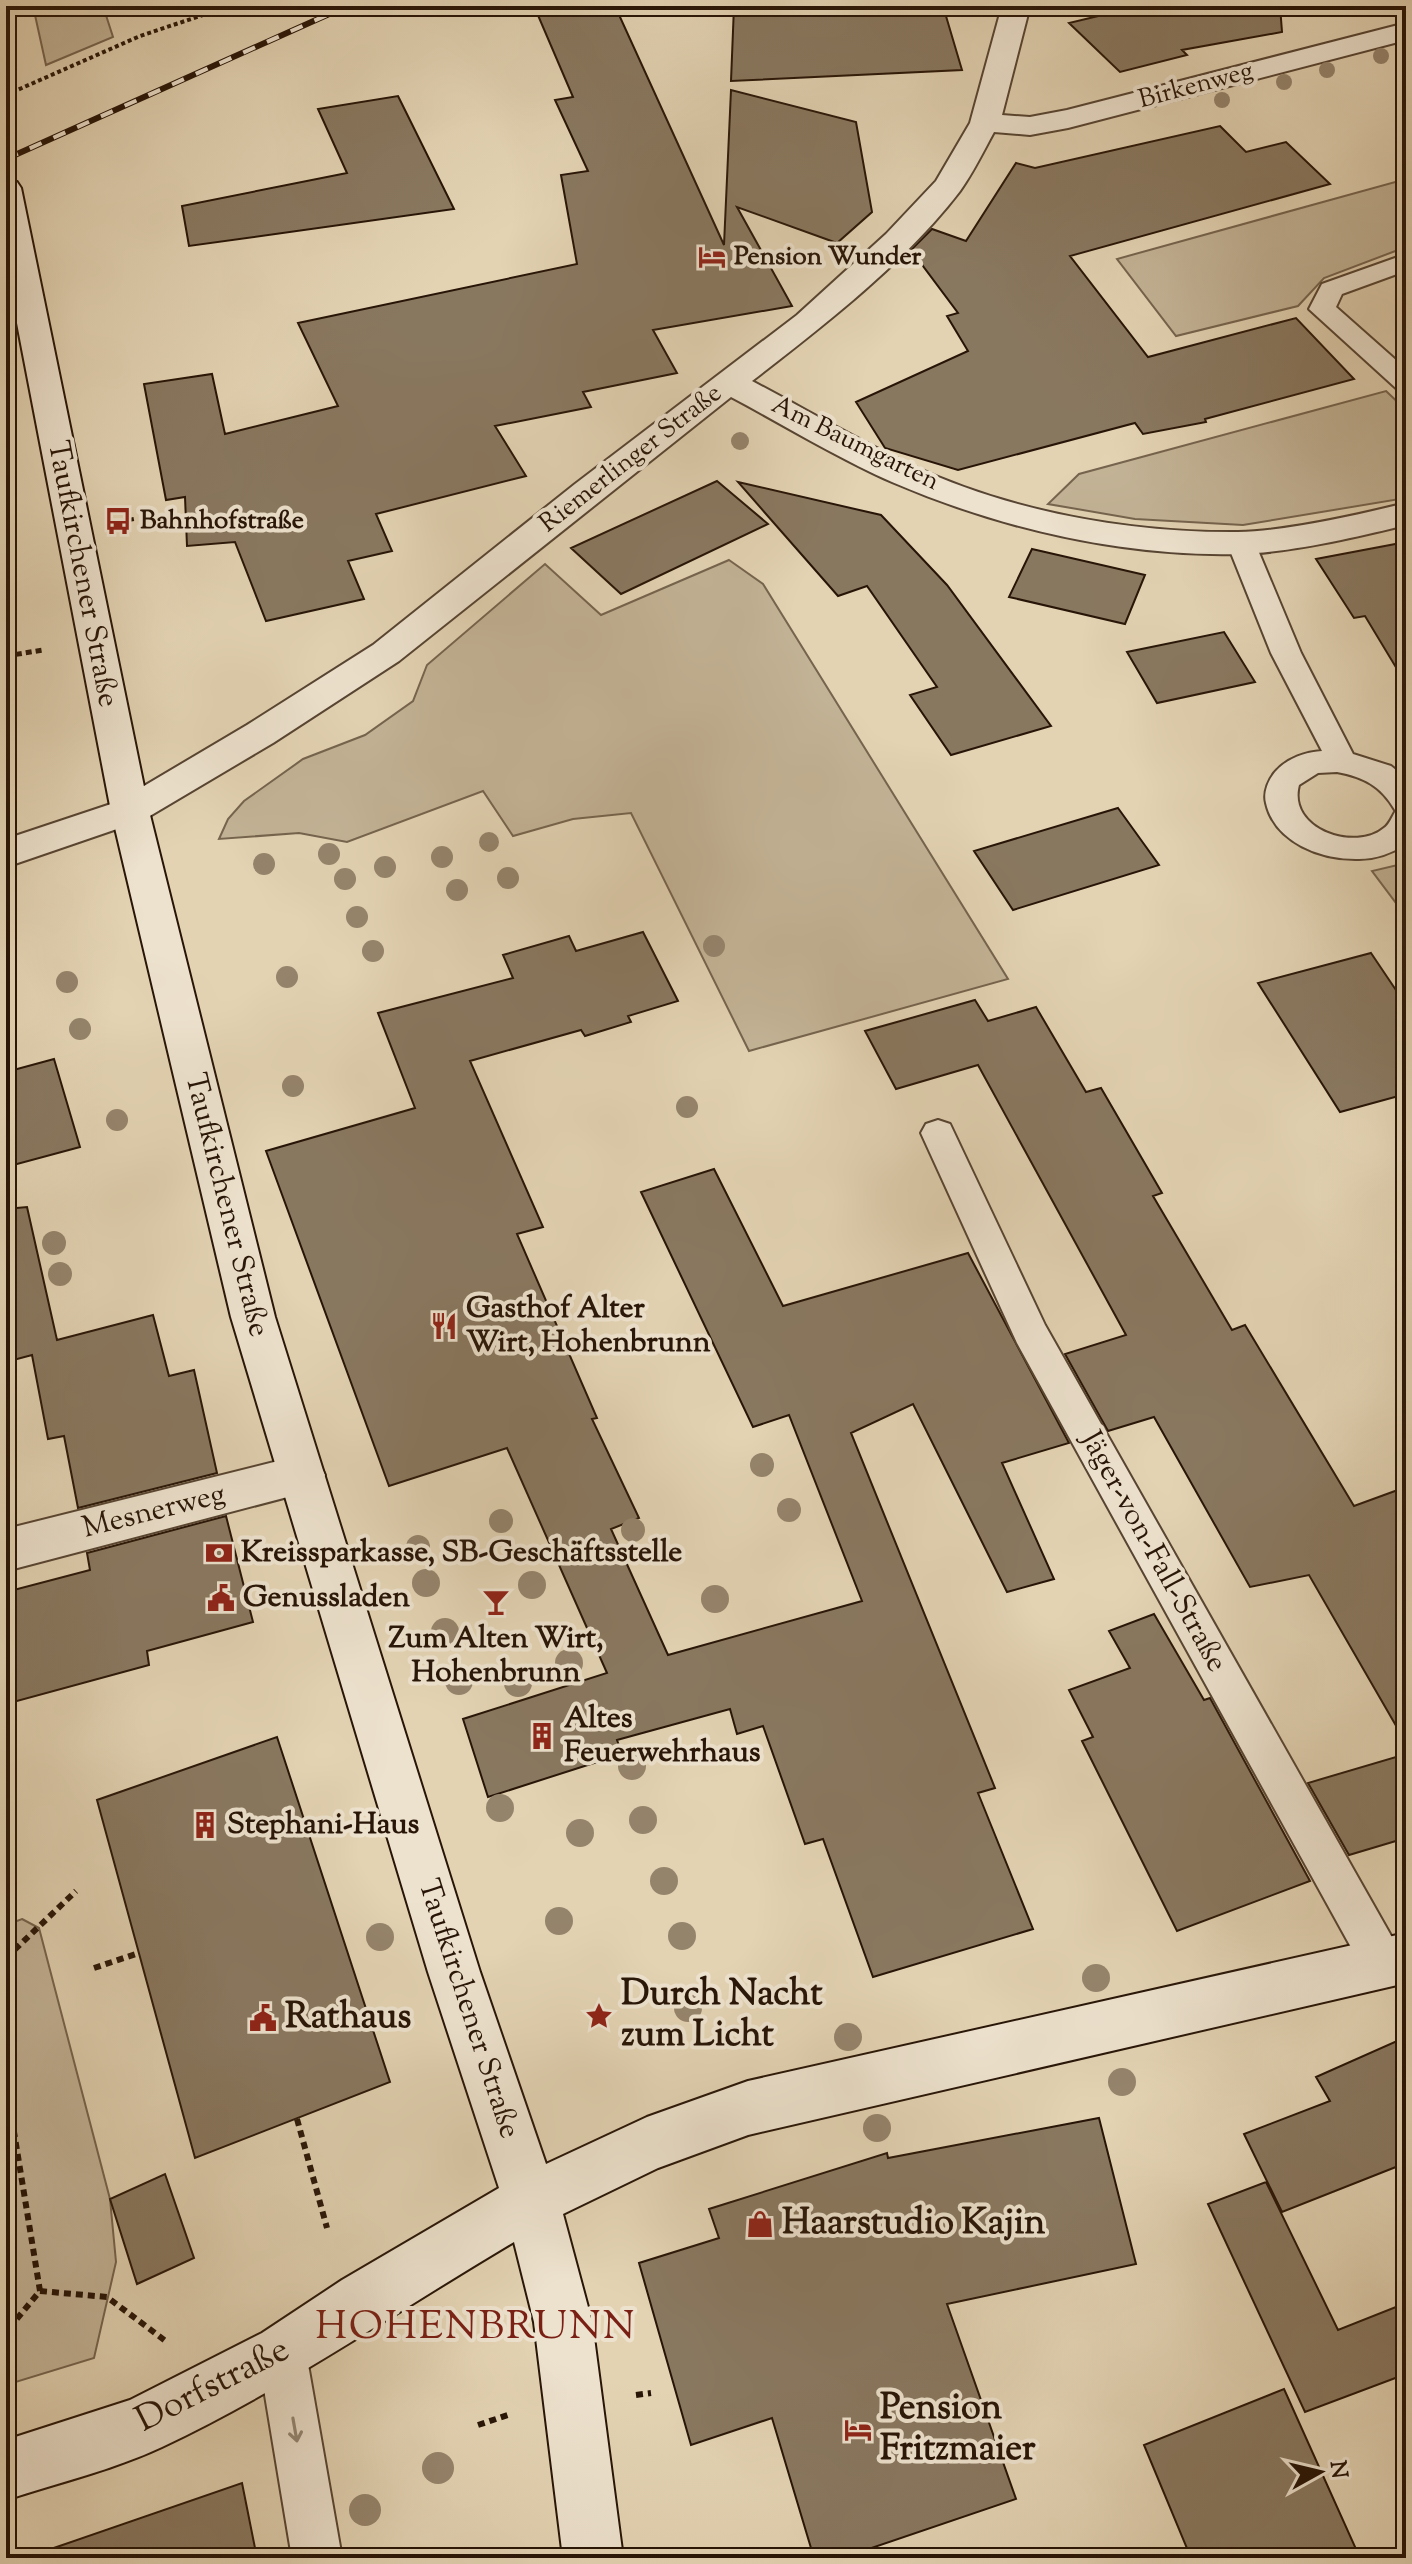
<svg xmlns="http://www.w3.org/2000/svg" width="1412" height="2564" font-family="'Sorts Mill Goudy',serif">
  <style>
    .green { fill: #c3b396; stroke: #76644e; stroke-width: 2 }
    .building { fill: #897860; stroke: #281507; stroke-width: 2 }
    .lines { fill: none; stroke-linecap: round; stroke-linejoin: round }
    .lane-casing { stroke: #574432; stroke-width: 4 }
    .street-casing { stroke: #574432; stroke-width: 4 }
    .secondary-casing { stroke: #281507; stroke-width: 4 }
    .path-far2 { stroke: #281507; stroke-width: 4; stroke-dasharray: 4 3; stroke-linecap: butt }
    .path-far1 { stroke: #281507; stroke-width: 5; stroke-dasharray: 6 4; stroke-linecap: butt }
    .path { stroke: #281507; stroke-width: 6; stroke-dasharray: 7 5; stroke-linecap: butt }
    .lane { fill: #ede2ce; fill-rule: evenodd }
    .street { fill: #ede2ce; fill-rule: evenodd }
    .secondary { fill: #ede2ce; fill-rule: evenodd }
    .rail-casing { stroke: #281507; stroke-width: 6 }
    .rail { stroke: #ede2ce; stroke-width: 4; stroke-dasharray: 13; stroke-linecap: butt }
    .tree { fill: #95846c }
    .oneway { stroke: #948674 }
    .labels { text-anchor: middle; dominant-baseline: central; stroke-width: 8; stroke-linejoin: round; paint-order: stroke }
    .far-street-label { font-size: 26px; fill: #281507; stroke: #ede2ce }
    .far-poi-label { font-size: 26px; font-weight: bold; fill: #281507; stroke: #ede2ce; text-anchor: start }
    .street-label { font-size: 30px; fill: #281507; stroke: #ede2ce }
    .poi-label { font-size: 30px; font-weight: bold; fill: #281507; stroke: #ede2ce; text-anchor: start }
    .near-poi-label { font-size: 36px; font-weight: bold; fill: #281507; stroke: #ede2ce; text-anchor: start }
    .near-street-label { font-size: 36px; fill: #281507; stroke: #ede2ce }
    .near-quarter-label { font-size: 40px; letter-spacing: 2px; fill: #7a1f14; stroke: #ede2ce }
  </style>
  <rect width="100%" height="100%" fill="#e3d3b3"/>
  <filter id="stains"><feTurbulence type="fractalNoise" baseFrequency=".0025" numOctaves="4"/><feColorMatrix values="0 0 0 0 .2 0 0 0 0 .09 0 0 0 0 .02 0 0 0 .5 -.17"/></filter>
  <radialGradient id="worn" r=".72"><stop offset=".6" stop-color="#630" stop-opacity="0"/><stop offset="1" stop-color="#630" stop-opacity=".3"/></radialGradient>
  <path class="green" d="M33 6H103L113 37 46 65Z
    M1406 179V247L1324 278 1298 306 1176 336 1117 259Z
    M1386 391 1406 410V498L1243 525 1135 519 1048 504 1079 474Z
    M729 560 763 584 1008 979 749 1051 631 813 573 819 513 836 483 791 347 842 299 833 219 839 228 819 244 801 303 759 365 735 413 701 427 665 545 564 601 615Z
    M1406 863V900L1396 903 1372 871Z
    M22 1919 39 1928 110 2199 116 2262 94 2358 6 2385V1925Z"/>
  <path class="building" d="M534 6H615L724 245 731 90 856 122 872 212 837 243 737 207 792 306 653 330 677 373 583 392 591 407 495 426 526 476 376 514 392 551 348 561 364 599 266 621 235 542 187 546 185 497 166 500 144 384 212 374 225 434 338 406 298 323 577 264 561 175 588 171 555 100 573 97Z
    M734 6H943L962 70 731 81Z
    M1140 6H1280L1282 32 1182 50 1187 55 1120 72 1069 23Z
    M398 96 454 209 189 246 182 206 347 173 318 109Z
    M1220 126 1246 152 1286 142 1330 184 1070 256 1148 357 1296 318 1354 379 1205 419 1206 422 1143 434 1135 423 958 470 885 448 856 402 968 351 947 316 958 313 911 250 932 229 966 241 1016 163 1035 168Z
    M717 481 768 524 621 594 571 548Z
    M738 482 881 515 947 585 1051 726 951 755 910 695 937 687 867 586 838 596Z
    M1406 542V684L1365 616 1354 618 1316 559Z
    M1032 549 1145 575 1125 624 1009 597Z
    M1224 632 1255 682 1157 703 1127 652Z
    M1118 808 1159 865 1013 910 974 851Z
    M643 932 678 1001 628 1016 631 1022 585 1036 581 1030 470 1061 543 1227 517 1234 597 1418 592 1419 639 1518 611 1529 668 1655 862 1601 789 1415 753 1427 641 1192 714 1169 783 1306 968 1253 1069 1443 1002 1463 1054 1579 1007 1592 913 1404 851 1433 995 1788 978 1793 1033 1929 873 1977 823 1839 805 1844 763 1726 737 1734 730 1709 617 1740 622 1754 488 1797 463 1719 607 1673 507 1448 389 1486 266 1151 415 1108 378 1013 513 978 503 955 569 936 576 951Z
    M1371 953 1406 1005V1094L1340 1112 1258 983Z
    M975 1000 988 1021 1036 1007 1086 1092 1101 1088 1162 1193 1153 1196 1232 1330 1245 1325 1354 1506 1406 1487V1743L1309 1575 1250 1587 1154 1417 1108 1431 1065 1354 1126 1335 978 1065 896 1089 865 1031Z
    M54 1059 80 1147 6 1167V1072Z
    M27 1207 57 1340 153 1315 169 1376 194 1370 217 1473 78 1508 64 1436 48 1439 32 1355 6 1362V1209Z
    M226 1516 253 1622 147 1651 149 1665 6 1704V1592L90 1570 87 1553Z
    M1154 1614 1204 1700 1210 1698 1310 1881 1177 1931 1082 1741 1093 1737 1069 1690 1130 1668 1109 1631Z
    M277 1737 390 2082 195 2158 97 1800Z
    M1406 1754V1838L1349 1855 1308 1783Z
    M1406 2037V2163L1282 2212 1244 2134 1330 2101 1316 2077Z
    M1099 2118 1136 2264 947 2304 1016 2499 842 2558H814L772 2418 691 2445 639 2263 719 2238 709 2209 887 2153 888 2158Z
    M165 2174 194 2258 137 2284 110 2199Z
    M1266 2182 1338 2330 1406 2303V2374L1305 2412 1208 2204Z
    M1284 2389 1360 2558H1191L1144 2445Z
    M242 2483 257 2558H50L48 2550Z"/>
  <g class="lines">
    <g class="lane-casing">
      <path id="lane" d="M1398 257 1406 259V277L1397 274 1342 294 1336 307 1406 369V391L1397 389 1309 309 1322 284Z
        M1241 534 1251 537 1255 543 1301 653 1353 754 1391 766 1406 778V844C1392 853 1376 859 1359 859 1322 860 1275 843 1266 803 1263 792 1269 778 1277 770 1288 758 1306 752 1322 751L1271 653 1227 543 1231 537ZM1337 772C1364 777 1381 786 1395 810L1400 811 1395 812C1392 817 1389 825 1384 828 1356 852 1287 830 1299 785L1318 773Z
        M938 1120 950 1124 1045 1325 1398 1948 1405 1963 1398 1978 1383 1984 1368 1978 1017 1343 921 1133 926 1124Z
        M282 2329 299 2336 306 2353 342 2558H292L258 2353 265 2336Z"/>
    </g>
    <g class="street-casing">
      <path id="street" d="M1002 6H1030L1002 115 1030 117 1067 110 1406 23V40L1068 128 1030 135 994 132C983 152 973 173 960 191 905 263 823 326 752 381 805 409 858 440 913 466 1012 512 1129 533 1238 532 1288 531 1357 515 1406 503V525C1357 537 1289 553 1239 554 1122 557 999 528 892 482 837 458 784 425 731 397L399 661 273 743 143 820 6 867V839L117 802 247 725 373 645 575 484 797 315 886 234 936 181 970 123Z
        M302 1455 318 1461 325 1475 318 1489 6 1571V1529Z"/>
    </g>
    <g class="secondary-casing">
      <path id="secondary" d="M6 179 17 182 21 188 149 811 275 1317 480 1972 546 2164 647 2117 748 2081 1406 1933V1983L748 2135 658 2168 563 2214 592 2322 623 2558H563L534 2322 514 2242C397 2311 285 2389 162 2447 113 2470 57 2483 6 2500V2440L130 2400 262 2333 342 2280 499 2188 428 1972 231 1317 111 811 6 266Z"/>
    </g>
    <path class="path-far2" d="M6 95 140 36 230 6
      M123 521 134 519"/>
    <path class="path-far1" d="M6 656 43 650"/>
    <path class="path" d="M6 1958 76 1891
      M94 1968 139 1953
      M6 2083 40 2291 6 2332
      M297 2119 327 2228
      M40 2291 107 2297 167 2342
      M636 2395 651 2393
      M478 2425 511 2414"/>
    <use href="#lane" class="lane"/>
    <use href="#street" class="street"/>
    <use href="#secondary" class="secondary"/>
    <g class="rail-casing">
      <path id="rail" d="M6 159 347 6"/>
    </g>
    <use href="#rail" class="rail"/>
  </g>
  <g class="tree">
    <circle cx="1381" cy="56" r="8"/>
    <circle cx="1327" cy="70" r="8"/>
    <circle cx="1284" cy="82" r="8"/>
    <circle cx="1222" cy="100" r="8"/>
    <circle cx="740" cy="441" r="9"/>
    <circle cx="489" cy="842" r="10"/>
    <circle cx="329" cy="854" r="11"/>
    <circle cx="442" cy="857" r="11"/>
    <circle cx="264" cy="864" r="11"/>
    <circle cx="385" cy="867" r="11"/>
    <circle cx="508" cy="878" r="11"/>
    <circle cx="345" cy="879" r="11"/>
    <circle cx="457" cy="890" r="11"/>
    <circle cx="357" cy="917" r="11"/>
    <circle cx="714" cy="946" r="11"/>
    <circle cx="373" cy="951" r="11"/>
    <circle cx="287" cy="977" r="11"/>
    <circle cx="67" cy="982" r="11"/>
    <circle cx="80" cy="1029" r="11"/>
    <circle cx="293" cy="1086" r="11"/>
    <circle cx="687" cy="1107" r="11"/>
    <circle cx="117" cy="1120" r="11"/>
    <circle cx="54" cy="1243" r="12"/>
    <circle cx="60" cy="1274" r="12"/>
    <circle cx="762" cy="1465" r="12"/>
    <circle cx="789" cy="1510" r="12"/>
    <circle cx="501" cy="1521" r="12"/>
    <circle cx="633" cy="1530" r="12"/>
    <circle cx="418" cy="1547" r="12"/>
    <circle cx="426" cy="1583" r="14"/>
    <circle cx="532" cy="1585" r="14"/>
    <circle cx="715" cy="1599" r="14"/>
    <circle cx="445" cy="1632" r="14"/>
    <circle cx="569" cy="1663" r="14"/>
    <circle cx="459" cy="1681" r="14"/>
    <circle cx="518" cy="1683" r="14"/>
    <circle cx="632" cy="1766" r="14"/>
    <circle cx="500" cy="1808" r="14"/>
    <circle cx="643" cy="1820" r="14"/>
    <circle cx="580" cy="1833" r="14"/>
    <circle cx="664" cy="1881" r="14"/>
    <circle cx="559" cy="1921" r="14"/>
    <circle cx="682" cy="1936" r="14"/>
    <circle cx="380" cy="1937" r="14"/>
    <circle cx="1096" cy="1978" r="14"/>
    <circle cx="688" cy="2008" r="14"/>
    <circle cx="848" cy="2037" r="14"/>
    <circle cx="1122" cy="2082" r="14"/>
    <circle cx="877" cy="2128" r="14"/>
    <circle cx="438" cy="2468" r="16"/>
    <circle cx="365" cy="2510" r="16"/>
  </g>
  <defs><path id="oneway-shaft" d="M-6 0H5M1.5-3L5.5 0L1.5 3" fill="none" stroke-width="1.6" stroke-linecap="round" stroke-linejoin="round" transform="scale(2)"/></defs>
  <use class="oneway" href="#oneway-shaft" transform="translate(295 2430) rotate(80)"/>
  <defs>
    <g id="hotel-bare" transform="scale(2.16)"><path d="M-6-4.5h1.5V1H6V5H4.5V3h-9V5H-6ZM-4 0a1.8 1.8 0 1 1 3.6 0ZM.5 0V-2.5h3Q6-2.5 6 0Z" fill="#8f2418" stroke="#ede2ce" stroke-width="2.5" paint-order="stroke"/></g>
    <g id="bus-bare" transform="scale(2.16)"><path d="M-5-6H5V4H4V6H2V4H-2V6H-4V4H-5ZM-3.5-4V0h7V-4ZM-3.5 1.2v1.5H-2V1.2ZM2 1.2v1.5H3.5V1.2Z" fill="#8f2418" stroke="#ede2ce" stroke-width="2.5" paint-order="stroke"/></g>
    <g id="restaurant-bare" transform="scale(2.16)"><path d="M-5-6h1v4h1v-4h1v4h1v-4h1v5L-1.5 .5V6h-2V.5L-5-1ZM5-6V6H3V1.5H1.5Q1.5-4 5-6Z" fill="#8f2418" stroke="#ede2ce" stroke-width="2.5" paint-order="stroke"/></g>
    <g id="bank-bare" transform="scale(2.16)"><path d="M-6-4H6V4H-6ZM0-2.3a2.3 2.3 0 1 0 0 4.6a2.3 2.3 0 1 0 0-4.6Z" fill="#8f2418" stroke="#ede2ce" stroke-width="2.5" paint-order="stroke"/></g>
    <g id="civic-bare" transform="scale(2.16)"><path d="M-.6-6.5H3V-4.5H.6V-3L4-1V1h2V6H-6V1h2V-1L-.6-3ZM-1.2 2.5V6h2.4V2.5Z" fill="#8f2418" stroke="#ede2ce" stroke-width="2.5" paint-order="stroke"/></g>
    <g id="bar-bare" transform="scale(2.16)"><path d="M-6-5H6L.8 .8V4.5H3.5V6h-7V4.5H-.8V.8Z" fill="#8f2418" stroke="#ede2ce" stroke-width="2.5" paint-order="stroke"/></g>
    <g id="building-bare" transform="scale(2.16)"><path d="M-4-6H4V6H1V3H-1V6H-4ZM-2.5-4.3h1.7v1.8h-1.7ZM.8-4.3h1.7v1.8H.8ZM-2.5-1h1.7V.8h-1.7ZM.8-1h1.7V.8H.8Z" fill="#8f2418" stroke="#ede2ce" stroke-width="2.5" paint-order="stroke"/></g>
    <g id="sight-bare" transform="scale(2.16)"><path d="M0-6L1.8-2.2L6-1.7L2.9 1.2L3.7 5.4L0 3.3L-3.7 5.4L-2.9 1.2L-6-1.7L-1.8-2.2Z" fill="#8f2418" stroke="#ede2ce" stroke-width="2.5" paint-order="stroke"/></g>
    <g id="shop-bare" transform="scale(2.16)"><path d="M-5-2.5h2.3a2.7 3.5 0 0 1 5.4 0H5L5.5 6h-11ZM-1.5-2.5h3a1.5 2.3 0 0 0-3 0Z" fill="#8f2418" stroke="#ede2ce" stroke-width="2.5" paint-order="stroke"/></g>
  </defs>
  <g fill-rule="evenodd">
    <use href="#hotel-bare" x="712" y="257"/>
    <use href="#bus-bare" x="118" y="521"/>
    <use href="#restaurant-bare" x="444" y="1326"/>
    <use href="#bank-bare" x="219" y="1553"/>
    <use href="#civic-bare" x="221" y="1598"/>
    <use href="#bar-bare" x="496" y="1602"/>
    <use href="#building-bare" x="542" y="1736"/>
    <use href="#building-bare" x="205" y="1825"/>
    <use href="#sight-bare" x="599" y="2016"/>
    <use href="#civic-bare" x="263" y="2018"/>
    <use href="#shop-bare" x="760" y="2224"/>
    <use href="#hotel-bare" x="858" y="2430"/>
  </g>
  <g class="labels">
    <g class="far-street-label">
      <text transform="translate(1196 86) rotate(-15)">Birkenweg</text>
      <text transform="translate(855 444) rotate(26)">Am Baumgarten</text>
      <text transform="translate(631 459) rotate(-38)">Riemerlinger Straße</text>
    </g>
    <g class="far-poi-label">
      <text x="734" y="257">Pension Wunder</text>
      <text x="140" y="521">Bahnhofstraße</text>
    </g>
    <g class="street-label">
      <text transform="translate(82 574) rotate(79)">Taufkirchener Straße</text>
      <text transform="translate(226 1205) rotate(76)">Taufkirchener Straße</text>
      <text transform="translate(154 1512) rotate(-14)">Mesnerweg</text>
      <text transform="translate(1153 1552) rotate(61)">Jäger-von-Fall-Straße</text>
      <text transform="translate(468 2009) rotate(72)">Taufkirchener Straße</text>
    </g>
    <g class="poi-label">
      <text x="466" y="1309">Gasthof Alter<tspan x="466" dy="34">Wirt, Hohenbrunn</tspan></text>
      <text x="241" y="1553">Kreissparkasse, SB-Geschäftsstelle</text>
      <text x="243" y="1598">Genussladen</text>
      <text x="496" y="1639" text-anchor="middle">Zum Alten Wirt,<tspan x="496" dy="34">Hohenbrunn</tspan></text>
      <text x="564" y="1719">Altes<tspan x="564" dy="34">Feuerwehrhaus</tspan></text>
      <text x="227" y="1825">Stephani-Haus</text>
    </g>
    <g class="near-poi-label">
      <text x="621" y="1995">Durch Nacht<tspan x="621" dy="41">zum Licht</tspan></text>
      <text x="285" y="2018">Rathaus</text>
      <text x="782" y="2224">Haarstudio Kajin</text>
      <text x="880" y="2409">Pension<tspan x="880" dy="41">Fritzmaier</tspan></text>
    </g>
    <g class="near-street-label">
      <text transform="translate(213 2386) rotate(-27)">Dorfstraße</text>
    </g>
    <g class="near-quarter-label">
      <text x="476" y="2328">HOHENBRUNN</text>
    </g>
  </g>
  <rect width="1412" height="2564" fill="none" stroke="#e3d3b3" stroke-width="32"/>
  <rect x="8" y="8" width="1396" height="2548" fill="none" stroke="#281507" stroke-width="4"/>
  <rect x="16" y="16" width="1380" height="2532" fill="none" stroke="#281507" stroke-width="2"/>
  <g transform="translate(1320 2472) rotate(82)" stroke="#ede2ce" stroke-width="6" paint-order="stroke">
  <path d="M0-6L14 30L0 20L-14 30Z" fill="#281507"/>
  <text y="-12" font-size="22" font-weight="bold" text-anchor="middle" fill="#281507">N</text>
  </g>
  <rect width="100%" height="100%" filter="url(#stains)"/>
  <rect width="100%" height="100%" fill="url(#worn)"/>
</svg>
